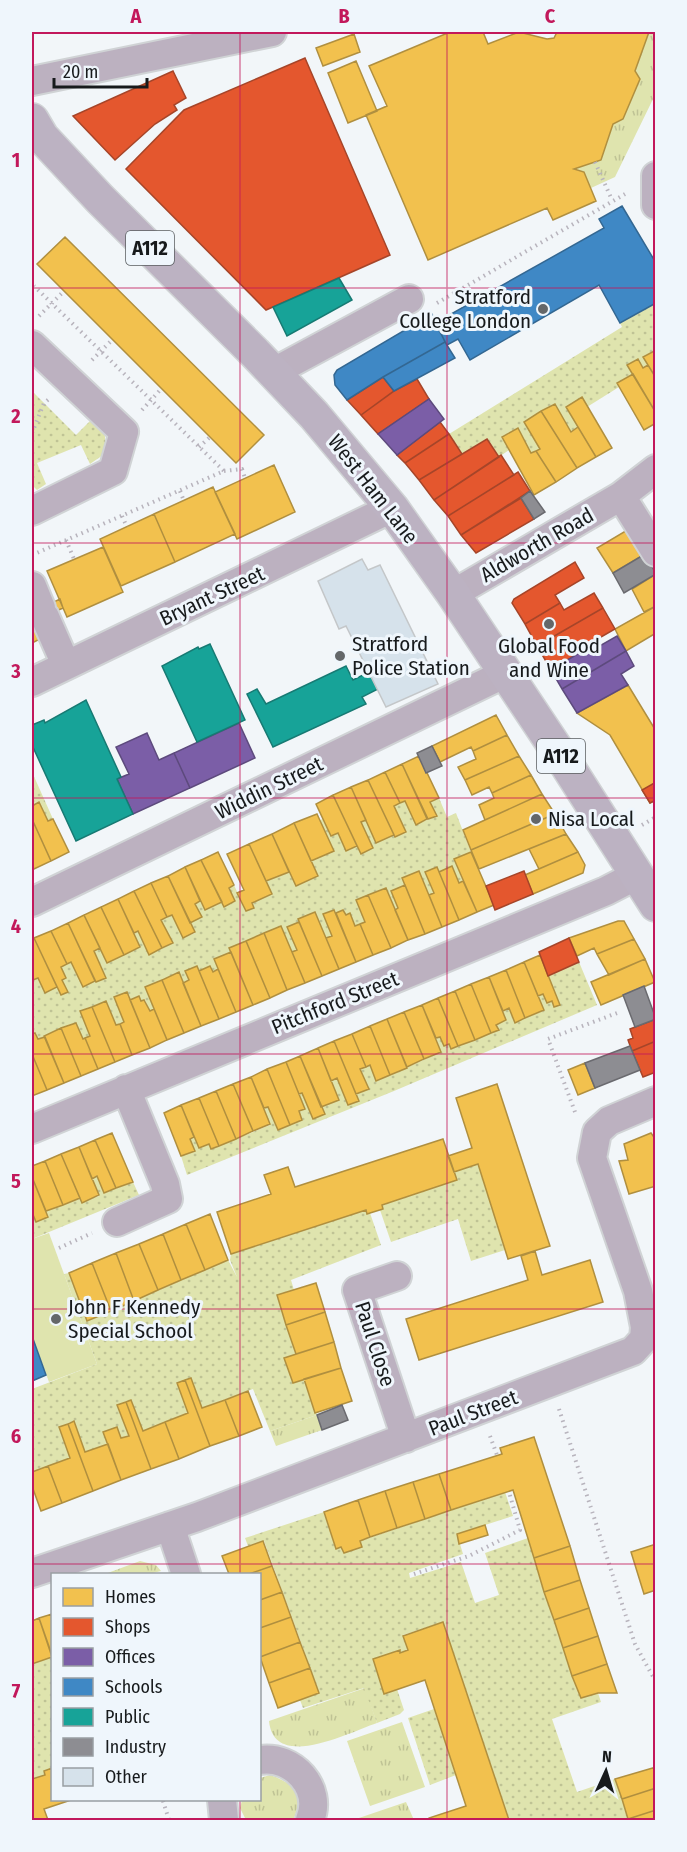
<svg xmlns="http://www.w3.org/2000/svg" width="687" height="1852" font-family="'Fira Sans Condensed',sans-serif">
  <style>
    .grass { fill: url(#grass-tufts) }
    .park { fill: #dfe4ae }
    .garden { fill: url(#garden-dots) }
    .homes { fill: #f2c14e; stroke: #b08f3f; stroke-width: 1.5 }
    .shops { fill: #e4572e; stroke: #a64529; stroke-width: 1.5 }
    .offices { fill: #7b5ea7; stroke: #5d4a7d; stroke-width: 1.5 }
    .schools { fill: #3f88c5; stroke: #336792; stroke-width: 1.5 }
    .public { fill: #17a398; stroke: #177a73; stroke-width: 1.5 }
    .industry { fill: #8d8d92; stroke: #6a6a6f; stroke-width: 1.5 }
    .building { fill: #d6e2eb; stroke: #c4c7c9; stroke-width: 1.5 }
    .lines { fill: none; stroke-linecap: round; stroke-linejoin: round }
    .minor-casing { stroke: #d0d3d5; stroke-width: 32 }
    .primary-casing { stroke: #d0d3d5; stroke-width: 36 }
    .path { stroke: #b8b4bd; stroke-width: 4; stroke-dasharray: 1.5 4.5; stroke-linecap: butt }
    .minor { stroke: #bcb1c0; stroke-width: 28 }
    .primary { stroke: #bcb2c2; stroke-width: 33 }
    .grid { fill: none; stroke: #c2185b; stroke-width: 1.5; stroke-opacity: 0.55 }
    .poi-dot { fill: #646769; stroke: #eff6fc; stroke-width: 2 }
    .labels { text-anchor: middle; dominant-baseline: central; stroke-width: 6; stroke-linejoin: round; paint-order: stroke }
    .shield { fill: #eff6fc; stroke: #585c5f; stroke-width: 1.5 }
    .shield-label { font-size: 20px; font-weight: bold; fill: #171a1c }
    .poi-label { font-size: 21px; fill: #171a1c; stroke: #eff6fc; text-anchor: start }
    .street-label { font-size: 21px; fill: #171a1c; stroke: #eff6fc }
    .neatline { fill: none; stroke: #c2185b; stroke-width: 2 }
    .grid-label { font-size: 20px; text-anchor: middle; font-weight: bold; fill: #c2185b }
  </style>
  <defs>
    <pattern id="grass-tufts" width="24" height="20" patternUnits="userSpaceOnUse" patternTransform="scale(1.5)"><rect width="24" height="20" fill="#dfe4ae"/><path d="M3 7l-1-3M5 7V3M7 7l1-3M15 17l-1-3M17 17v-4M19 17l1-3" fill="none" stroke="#bfc395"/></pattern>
    <pattern id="garden-dots" width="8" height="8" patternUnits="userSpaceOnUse" patternTransform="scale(1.5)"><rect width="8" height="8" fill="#dfe4ae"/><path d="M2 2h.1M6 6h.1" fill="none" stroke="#bfc395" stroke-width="1.8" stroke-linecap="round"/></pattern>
  </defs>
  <rect width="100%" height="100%" fill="#f2f6f9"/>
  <path class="grass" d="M649 32H655V95L615 177 591 188 584 172 574 169 601 160 613 124 623 119 640 79 635 71Z
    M317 1415 322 1430 276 1446 270 1431Z
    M140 1561 156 1565 161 1571 149 1574H105Z
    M365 1688 377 1723C350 1732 274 1772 269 1721Z
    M402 1722 425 1787 370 1806 347 1741Z
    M270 1775C294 1783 305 1795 293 1820H246L240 1808 242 1800H260V1778Z
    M406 1802 414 1820H353Z"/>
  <path class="park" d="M49 1233 97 1364 49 1382 32 1336V1239Z"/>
  <path class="garden" d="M655 303V350L643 357 648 365 643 368 637 359 627 365 633 374 617 383 619 387 587 407 582 398 567 407 578 427 571 432 554 404 524 422 540 449 531 453 517 429 502 437 509 450 499 457 487 439 462 454 449 434 622 327 620 323Z
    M32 391 76 435 92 419C107 427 107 440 103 455L90 464 81 445 37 463 46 484 37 490 32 485Z
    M32 772 53 819 48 821 39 803 32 806Z
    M439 798 447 817 456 813 471 852 454 859 463 881 459 883 452 867 439 872 437 867 425 872 434 893 429 895 419 872 402 878 405 885 391 891 398 908 395 910 385 888 356 900 365 922 355 926 350 914 346 915 343 910 336 913 334 910 323 914 332 936 326 938 315 912 298 919 299 922 287 927 297 950 292 952H231L214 959 218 969 213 972 210 966 199 971 196 966 185 971 189 980 183 983 179 973 145 987 154 1009 150 1011 145 1000 141 1001 138 996 130 1000 127 992 114 997 124 1022 116 1025 106 1001 81 1011 90 1036 83 1039 76 1023 38 1039 35 1033 32 1034V999L34 998 32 992V981L38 978 45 993 57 987 61 995 67 992 62 980 61 967 71 962 83 986 95 981 96 982 106 977 94 951 100 948 107 963 140 947 134 933 138 931 149 954 172 943 161 920 172 915 183 938 195 933 190 923 201 917 195 904 200 901 205 910 222 902 224 907 235 901 229 888 234 885 246 911 254 908 252 903 272 894 266 881 289 872 296 886 318 876 311 861 334 851 320 821 323 818 338 833 346 851 357 846 361 854 373 848 361 822 366 820 395 837 406 832 394 806 405 801 416 824 437 816 430 802Z
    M579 962 597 1005 394 1091 187 1175 181 1156 195 1151 190 1139 194 1137 199 1148 209 1144 212 1149 270 1125 264 1108 268 1107 302 1120 299 1111 305 1108 299 1094 302 1093 321 1107 339 1100 331 1081 337 1078 348 1105 359 1101 356 1094 368 1089 360 1069 370 1065 377 1081 441 1052 436 1038 440 1037 444 1046 449 1044 452 1049 498 1029 496 1025 506 1020 503 1011 509 1008 515 1022 543 1011 538 996 543 994 552 1001 554 1007 560 1005 548 976Z
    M478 1164 505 1250 471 1261 458 1219 391 1242 380 1210 382 1205 456 1180 454 1172Z
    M97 1176 104 1193 133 1182 139 1195 32 1239V1212L36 1222 48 1217 46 1211 80 1198 82 1202 99 1196 92 1179Z
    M366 1210 367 1214 370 1213 381 1245 291 1280 294 1290 286 1325 296 1354 284 1358 293 1382 304 1379 317 1415 270 1431 253 1389 202 1408 191 1379 188 1413 143 1431 131 1400 117 1406 129 1436 121 1438 117 1427 108 1444 85 1452 73 1421 59 1428 70 1458 32 1472V1389L97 1364 64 1274 69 1273 87 1321 228 1260 237 1277 230 1260 231 1254Z
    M505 1492 513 1516 457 1534 463 1554 409 1573 410 1578 461 1562 475 1603 499 1595 485 1553 528 1538 581 1698 598 1693 601 1702 552 1719 577 1792 615 1779 629 1820H509L443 1622 403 1635 408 1650 400 1653 399 1651 373 1659 384 1693 397 1689 404 1710 400 1714 377 1723 364 1688 303 1708 300 1700 319 1692 264 1541 248 1546 245 1538 324 1512 336 1549 341 1547 344 1553 360 1541Z
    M52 1657V1768L44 1771 45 1775 32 1779V1664Z
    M434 1709 456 1775 430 1785 408 1718Z"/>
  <path class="homes" d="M450 32H483L488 44 519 32 547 39 554 38 557 32H649L635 71 640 79 623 119 613 124 601 160 574 169 584 172 596 201 553 220 547 208 428 260 366 115 387 106 369 66Z
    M354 34 360 52 323 66 316 48Z
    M356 61 377 111 348 123 328 73Z
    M65 237 264 435 236 463 37 264Z
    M656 350V378L643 357Z
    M638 359 643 368 648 365 656 378V413L627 365Z
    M633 374 656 413V423L644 430 617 383Z
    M582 397 612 448 596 457 566 407Z
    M555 404 571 432 578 427 596 457 577 468 541 411Z
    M541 411 577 468 556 482 536 451 540 449 524 422Z
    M518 428 531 453 536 451 556 482 534 495 502 437Z
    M274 465 295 512 237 539 215 492Z
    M213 487 235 534 175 562 154 514Z
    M154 514 175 562 121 586 100 539Z
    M629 529 645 554 613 573 597 548Z
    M103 547 123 592 67 617 47 571Z
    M656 574V606L644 612 632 589Z
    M60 599 63 608 36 620 41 608Z
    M656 606V633L626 651 615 629Z
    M32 610 44 637 32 643Z
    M628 685 656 731V800L650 803 610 735 577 713Z
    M496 715 507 735 473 751 471 747 440 762 432 746Z
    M507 735 519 756 465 780 458 767 476 759 473 751Z
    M419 756 439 798 430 802 437 816 428 819 402 764Z
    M519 756 531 775 492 793 489 787 472 795 465 780Z
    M402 764 427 819 416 825 405 801 400 803 385 772Z
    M385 772 400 803 394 806 406 832 395 837 368 780Z
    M531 775 542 794 485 820 479 805 494 798 492 793Z
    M368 780 394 835 376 843 351 787Z
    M351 787 366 820 361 822 373 848 361 854 333 795Z
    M542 794 555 814 471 850 463 830Z
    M333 795 357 846 346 851 338 833 331 836 316 804Z
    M39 802 48 821 53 819 69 852 51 861 32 819V806Z
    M317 814 334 851 311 861 294 823Z
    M555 814 566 834 479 869 471 850Z
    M32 819 51 861 34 869 32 865Z
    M294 823 318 876 296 886 272 834Z
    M272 834 289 872 266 881 249 844Z
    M566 834 578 852 539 869 529 849Z
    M249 844 272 894 252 903 254 908 246 911 237 893 244 890 227 854Z
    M218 852 234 885 229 888 235 901 224 907 201 860Z
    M471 852 494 905 477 912 454 859Z
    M578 852 585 865 583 873 533 894 525 875Z
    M201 860 222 902 205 910 185 867Z
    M452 866 459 883 463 881 477 912 459 920 439 872Z
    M185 867 200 901 195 904 202 917 190 923 168 876Z
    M437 867 459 920 442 927 429 895 434 893 425 872Z
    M419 871 442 927 425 934 402 878Z
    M168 876 195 932 183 938 172 915 167 917 151 883Z
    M151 883 167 917 161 920 173 943 162 948 134 891Z
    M405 885 425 934 408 940 395 910 398 908 391 891Z
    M386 888 408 940 391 948 368 895Z
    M134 891 162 948 149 955 138 931 134 933 118 899Z
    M368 895 391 948 373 955 360 924 365 922 356 900Z
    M118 899 140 947 124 955 101 907Z
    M101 907 124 955 107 963 84 915Z
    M334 910 356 962 339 969 326 938 332 936 323 914Z
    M343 910 346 915 350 913 355 926 360 924 373 955 356 962 336 913Z
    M315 912 339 969 322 976 298 919Z
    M84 915 100 948 94 951 106 978 96 982 68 923Z
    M618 921H624L634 939 597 954 594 948 577 956 569 938Z
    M299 922 322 976 305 983 292 952 297 950 287 927Z
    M68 923 95 981 83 987 71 962 67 964 51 931Z
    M281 926 305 983 287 990 264 933Z
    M51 931 67 964 61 967 66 978 62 980 68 992 61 995 34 938Z
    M264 933 287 990 270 998 246 941Z
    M34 938 57 987 45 993 38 978 33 980 32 976V940Z
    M634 939 645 959 609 975 597 954Z
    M246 941 270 998 253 1005 229 948Z
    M231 952 253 1005 236 1012 214 959Z
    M540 955 560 1005 554 1007 552 1001 547 1003 543 994 538 996 524 962Z
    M645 959 655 982 601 1005 591 982Z
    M524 962 544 1010 525 1018 506 970Z
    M197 966 219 1019 201 1026 183 983 189 980 185 971Z
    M210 966 213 972 218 969 236 1012 219 1019 199 971Z
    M506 970 525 1018 515 1023 509 1008 503 1011 489 977Z
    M179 972 201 1026 184 1033 162 980Z
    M489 977 506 1020 496 1025 499 1030 491 1033 471 984Z
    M162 980 184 1033 167 1040 145 987Z
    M471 984 491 1033 475 1040 455 991Z
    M455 991 475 1040 458 1046 438 998Z
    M127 992 150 1048 132 1055 120 1024 124 1022 114 997Z
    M139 996 141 1001 144 1000 150 1011 154 1009 167 1040 150 1048 130 1000Z
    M438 998 458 1046 451 1049 449 1044 444 1046 440 1037 436 1038 422 1005Z
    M106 1001 116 1025 120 1024 132 1055 115 1062 92 1007Z
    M422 1005 441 1052 424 1059 404 1012Z
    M92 1007 115 1062 98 1069 85 1038 90 1036 80 1011Z
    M404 1012 424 1059 407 1067 387 1019Z
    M387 1019 407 1068 390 1075 370 1026Z
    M76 1023 83 1039 85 1038 98 1069 81 1076 61 1028Z
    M370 1026 390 1075 376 1081 370 1065 366 1067 352 1034Z
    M61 1028 81 1076 64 1083 44 1036Z
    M35 1033 38 1039 45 1037 64 1083 47 1090 32 1054V1034Z
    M352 1034 366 1067 360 1069 369 1089 356 1094 334 1041Z
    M334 1041 359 1101 348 1105 337 1078 331 1081 318 1048Z
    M318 1048 339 1100 321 1107 300 1056Z
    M32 1054 47 1090 32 1096Z
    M300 1056 325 1114 313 1119 302 1093 299 1094 286 1062Z
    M286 1062 305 1109 299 1111 302 1120 290 1125 267 1069Z
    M585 1063 595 1088 578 1095 568 1070Z
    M267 1069 290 1125 278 1130 268 1107 264 1108 251 1077Z
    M251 1077 270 1124 253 1131 233 1084Z
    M233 1084 253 1131 236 1139 216 1091Z
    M497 1084 550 1246 508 1259 478 1164 454 1172 448 1156 472 1148 456 1098Z
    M216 1091 236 1139 219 1146 199 1098Z
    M199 1098 219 1146 211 1149 209 1144 199 1148 181 1105Z
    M181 1105 194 1137 190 1139 195 1151 181 1156 164 1113Z
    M112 1133 133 1182 116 1188 95 1140Z
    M651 1133 656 1140V1186L629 1194 619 1161 628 1160 624 1144Z
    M443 1139 457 1180 382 1205 383 1209 370 1213 367 1214 366 1210 231 1254 217 1212 271 1194 264 1175 288 1167 295 1187Z
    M95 1140 116 1188 104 1193 97 1176 92 1179 79 1147Z
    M79 1147 99 1195 82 1203 61 1154Z
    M61 1154 80 1198 63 1205 45 1161Z
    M45 1161 63 1205 46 1211 32 1177V1166Z
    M32 1177 48 1217 36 1222 32 1212Z
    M210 1214 228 1260 205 1270 186 1224Z
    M186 1224 205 1270 181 1280 163 1234Z
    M163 1234 181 1280 158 1290 139 1244Z
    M139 1244 158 1290 134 1301 116 1253Z
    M535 1251 542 1275 590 1260 603 1302 419 1360 406 1319 528 1280 521 1256Z
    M116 1253 134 1301 111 1311 92 1263Z
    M92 1263 111 1311 87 1321 69 1273Z
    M316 1283 325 1312 286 1325 277 1295Z
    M325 1312 334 1342 296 1354 286 1325Z
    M334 1342 341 1368 293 1383 284 1358Z
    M341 1368 352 1401 315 1413 304 1379Z
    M191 1378 202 1408 225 1400 239 1436 210 1446 185 1380Z
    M185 1380 210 1446 179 1459 165 1422 188 1413 177 1383Z
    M248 1391 262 1427 239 1436 225 1400Z
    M131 1400 143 1431 165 1422 179 1459 151 1469 126 1402Z
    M126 1402 151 1469 121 1480 103 1432 117 1427 121 1438 129 1436 117 1405Z
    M74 1421 85 1452 108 1444 121 1480 93 1491 68 1424Z
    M68 1424 93 1491 62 1503 48 1466 70 1458 59 1427Z
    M534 1437 570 1546 534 1558 513 1490 451 1510 439 1474 502 1454 500 1448Z
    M48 1466 62 1503 41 1511 32 1486V1472Z
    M439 1474 451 1510 425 1519 413 1482Z
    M413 1482 425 1519 397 1528 385 1491Z
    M385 1491 397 1528 370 1537 358 1500Z
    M358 1500 370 1537 360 1541 362 1547 344 1553 341 1547 336 1549 324 1512Z
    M485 1525 488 1535 459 1544 457 1534Z
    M263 1541 272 1566 249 1574H229L222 1556Z
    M656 1544V1590L644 1594 631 1552Z
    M570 1546 580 1580 544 1592 534 1558Z
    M272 1566 282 1592 260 1600V1574H249Z
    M580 1580 589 1608 554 1620 544 1592Z
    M282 1592 291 1617 260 1628V1600Z
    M589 1608 598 1636 563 1648 554 1620Z
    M52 1614V1655L39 1618Z
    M291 1617 300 1642 260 1657V1628Z
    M39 1618 52 1657 32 1664V1621Z
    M443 1622 509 1820H429V1818L466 1806 425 1680 384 1694 373 1659 400 1650V1653L408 1650 403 1636Z
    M598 1636 607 1664 572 1676 563 1648Z
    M300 1642 310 1668 269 1683 260 1657Z
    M607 1664 617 1693H598L581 1698 572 1676Z
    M310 1668 319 1693 278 1708 269 1683Z
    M656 1767V1788L622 1799 615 1779Z
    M52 1768V1800H71L44 1809 48 1820H32V1779L45 1775 44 1771Z
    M656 1788V1810L628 1819 622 1799Z
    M656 1810V1820H629L628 1819Z"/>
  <path class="shops" d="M305 58 390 255 266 310 126 169 184 110Z
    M173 71 186 98 174 105 177 110 155 124 115 160 73 116Z
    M383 377 394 391 361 415 347 400Z
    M417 379 429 399 378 434 361 415 394 391Z
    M440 422 449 434 405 463 397 455Z
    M449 434 462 454 419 480 405 463Z
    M487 439 499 457 434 500 419 480Z
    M501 455 514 475 448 516 434 500Z
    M518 472 530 491 461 535 448 516Z
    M521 498 534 519 476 553 461 535Z
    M575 562 584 578 555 595 560 603 525 624 512 603 514 599Z
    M594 593 603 608 537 646 525 624 560 603 564 610Z
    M603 608 615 629 587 645 589 647 551 670 537 646Z
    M656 782V800L650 803 642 790Z
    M524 871 533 894 495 910 486 886Z
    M569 938 579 962 548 976 539 952Z
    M656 1019V1041L632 1051 628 1040 633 1038 630 1029Z
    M656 1041V1072L643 1077 632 1051Z"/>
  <path class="offices" d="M429 399 444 419 397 455 378 434Z
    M617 636 626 651 562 689 551 670 589 647 591 651Z
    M626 651 634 666 621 674 628 685 577 713 562 689Z
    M239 723 255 758 190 788 174 753Z
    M147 733 159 760 174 753 190 788 133 814 117 779 129 774 116 747Z"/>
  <path class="schools" d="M622 206 656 263V303L620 323 599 285 470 360 458 339 447 345 435 323 604 228 599 219Z
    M432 314 445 342 383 377 347 400 335 385 334 375 337 370Z
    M445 342 455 358 394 391 383 377Z
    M32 1336 46 1375 32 1381Z"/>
  <path class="public" d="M339 278 352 300 287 336 273 307Z
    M210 644 245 720 197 742 162 666 198 647 199 649Z
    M346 666 353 680 369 672 378 689 362 697 366 704 273 747 247 694 257 689 266 704Z
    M86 700 121 777 117 779 133 814 76 841 32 745V725L44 720 45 723Z"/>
  <path class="industry" d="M530 491 545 512 534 519 521 498Z
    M645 554 656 574 624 593 613 573Z
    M432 746 442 766 426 773 417 753Z
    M644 986 656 1019 635 1027 623 995Z
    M630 1046 640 1070 595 1088 585 1063Z
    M342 1405 348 1420 322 1430 317 1415Z"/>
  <path class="building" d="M362 559 368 570 380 565 438 684 386 707 346 626 339 629 318 581Z"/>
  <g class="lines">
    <g class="minor-casing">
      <path id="minor" d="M32 81 272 32
        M656 176V205
        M32 345 124 432 113 471 32 511
        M272 373 409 299
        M621 496 656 552
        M32 586 41 608
        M453 594 621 496 656 469
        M45 617 66 665
        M32 682 392 508
        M32 902 506 673
        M32 1129 606 891 637 875
        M117 1222 168 1199 165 1184 126 1089
        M397 1276 357 1290 406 1438
        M170 1526 186 1574
        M32 1573 197 1517 633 1351 644 1339 645 1327 638 1291 592 1158 597 1132 609 1121 656 1101
        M260 1760C293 1755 323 1788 310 1820
        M222 1800 224 1820"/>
    </g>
    <g class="primary-casing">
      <path id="primary" d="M32 120 42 137 100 199 255 353 314 415 392 508 453 594 563 759 656 905"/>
    </g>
    <path class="path" d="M595 162 612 200
      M437 303 625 194
      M39 316 64 291
      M92 360 113 339
      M142 410 162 388
      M32 433 44 403 49 399
      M199 447 210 437
      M224 471 242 469 245 478
      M180 491 184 501
      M122 516 127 527
      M66 540 74 559
      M32 555 224 471 34 286
      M432 666 440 662
      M642 825 656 817
      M655 831 656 832
      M575 1112 548 1039 617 1013
      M59 1248 92 1233
      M559 1409 635 1644 652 1675 656 1678
      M490 1436 497 1455
      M414 1574 469 1556 520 1530 509 1492
      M163 1801 169 1820"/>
    <use href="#minor" class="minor"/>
    <use href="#primary" class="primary"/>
  </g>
  <path class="grid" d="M240 32V1574M447 32V1820M32 288H656M32 543H656M32 798H656M32 1054H656M32 1309H656M32 1564H656M240 1800V1820"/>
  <g class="poi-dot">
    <circle cx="543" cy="309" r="6"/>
    <circle cx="549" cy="624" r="6"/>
    <circle cx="340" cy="656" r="6"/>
    <circle cx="536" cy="819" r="6"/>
    <circle cx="56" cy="1319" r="6"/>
  </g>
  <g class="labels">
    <g class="shield">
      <rect x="126" y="231" width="48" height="34" rx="4.5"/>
      <rect x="537" y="739" width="48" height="34" rx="4.5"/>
    </g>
    <g class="shield-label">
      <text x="150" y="248">A112</text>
      <text x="561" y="756">A112</text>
    </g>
    <g class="poi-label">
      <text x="531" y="297" text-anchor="end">Stratford<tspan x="531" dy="24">College London</tspan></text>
      <text x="352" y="644">Stratford<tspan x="352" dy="24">Police Station</tspan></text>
      <text x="549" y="646" text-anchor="middle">Global Food<tspan x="549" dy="24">and Wine</tspan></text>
      <text x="548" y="819">Nisa Local</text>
      <text x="68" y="1307">John F Kennedy<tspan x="68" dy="24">Special School</tspan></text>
    </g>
    <g class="street-label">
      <text transform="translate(373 489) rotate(52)">West Ham Lane</text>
      <text transform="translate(537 545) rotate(-30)">Aldworth Road</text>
      <text transform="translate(212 596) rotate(-25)">Bryant Street</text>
      <text transform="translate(269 788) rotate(-26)">Widdin Street</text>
      <text transform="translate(335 1003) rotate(-22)">Pitchford Street</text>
      <text transform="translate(375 1344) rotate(72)">Paul Close</text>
      <text transform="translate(473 1413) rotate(-21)">Paul Street</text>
    </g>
  </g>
  <rect width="687" height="1852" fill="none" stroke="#eff6fc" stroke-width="66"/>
  <rect x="51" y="1573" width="210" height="228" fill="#eff6fc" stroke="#999ea2" stroke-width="1.5"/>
  <rect x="63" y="1588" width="30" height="18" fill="#f2c14e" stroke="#999ea2" stroke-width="1.5"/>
  <text x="105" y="1603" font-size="18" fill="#171a1c">Homes</text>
  <rect x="63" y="1618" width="30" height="18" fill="#e4572e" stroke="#999ea2" stroke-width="1.5"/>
  <text x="105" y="1633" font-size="18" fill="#171a1c">Shops</text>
  <rect x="63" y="1648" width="30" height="18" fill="#7b5ea7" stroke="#999ea2" stroke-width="1.5"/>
  <text x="105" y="1663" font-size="18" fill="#171a1c">Offices</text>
  <rect x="63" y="1678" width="30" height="18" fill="#3f88c5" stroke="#999ea2" stroke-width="1.5"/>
  <text x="105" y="1693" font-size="18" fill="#171a1c">Schools</text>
  <rect x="63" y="1708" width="30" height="18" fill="#17a398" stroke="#999ea2" stroke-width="1.5"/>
  <text x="105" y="1723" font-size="18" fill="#171a1c">Public</text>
  <rect x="63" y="1738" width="30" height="18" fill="#8d8d92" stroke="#999ea2" stroke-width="1.5"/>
  <text x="105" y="1753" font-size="18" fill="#171a1c">Industry</text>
  <rect x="63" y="1768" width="30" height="18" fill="#d6e2eb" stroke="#999ea2" stroke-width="1.5"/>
  <text x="105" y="1783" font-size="18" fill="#171a1c">Other</text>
  <g transform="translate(606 1771) rotate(4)" stroke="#eff6fc" stroke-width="4.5" paint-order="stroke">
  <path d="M0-4.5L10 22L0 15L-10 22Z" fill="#171a1c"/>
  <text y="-9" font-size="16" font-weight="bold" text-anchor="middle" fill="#171a1c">N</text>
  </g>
  <path d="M54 78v9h93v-9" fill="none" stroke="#171a1c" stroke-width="3"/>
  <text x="63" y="78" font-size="18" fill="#171a1c" stroke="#eff6fc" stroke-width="4.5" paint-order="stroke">20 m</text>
  <rect x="33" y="33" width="621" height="1786" class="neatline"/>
  <g class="grid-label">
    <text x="136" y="23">A</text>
    <text x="344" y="23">B</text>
    <text x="550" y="23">C</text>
    <text x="16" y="167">1</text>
    <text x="16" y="423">2</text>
    <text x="16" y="678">3</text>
    <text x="16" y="933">4</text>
    <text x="16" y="1188">5</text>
    <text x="16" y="1443">6</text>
    <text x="16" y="1698">7</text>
  </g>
</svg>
